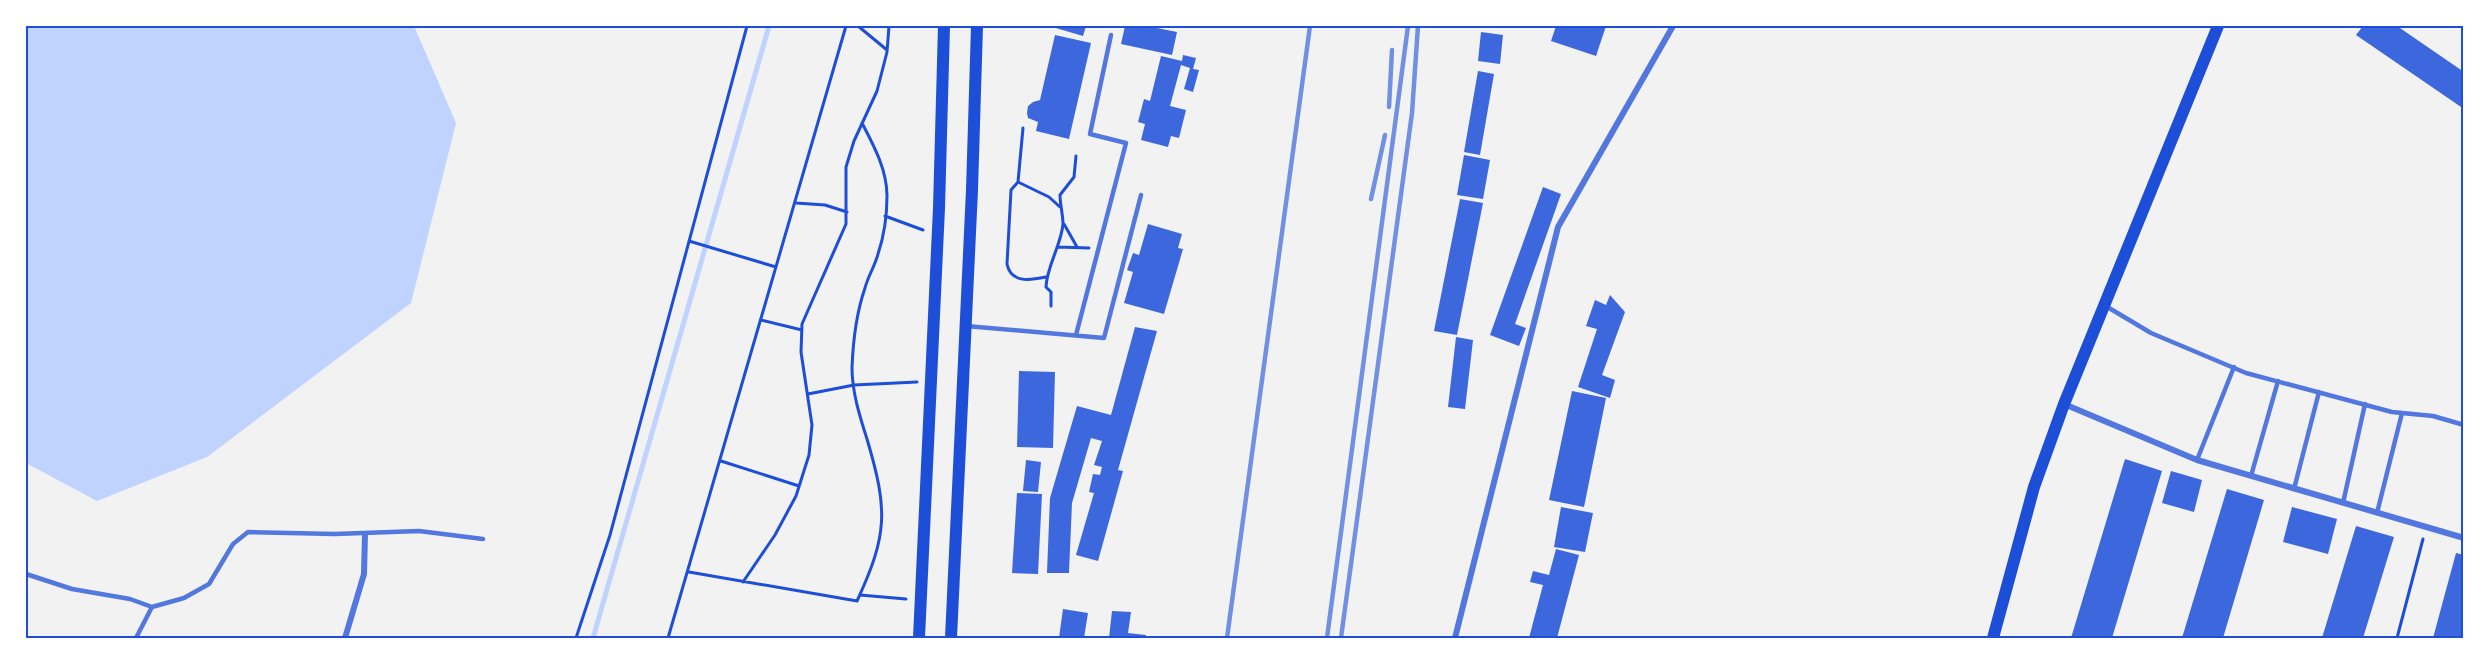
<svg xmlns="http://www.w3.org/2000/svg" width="2489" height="664" font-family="Karla,sans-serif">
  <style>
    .water { fill: #bfd3fe }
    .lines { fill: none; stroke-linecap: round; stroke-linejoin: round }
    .stream { stroke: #bfd3fe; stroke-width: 5 }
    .building { fill: #3d67dc }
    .path { stroke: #1d4ed8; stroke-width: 3 }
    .service { stroke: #5277de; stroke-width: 4.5 }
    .minor { stroke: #5277de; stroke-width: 6 }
    .secondary { stroke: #1d4ed8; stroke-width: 12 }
    .rail { stroke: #7290e2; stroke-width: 4.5 }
    .neatline { fill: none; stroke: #1d4ed8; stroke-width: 2 }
  </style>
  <rect width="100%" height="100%" fill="#f2f2f2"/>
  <path class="water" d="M26 26H414L456 123 411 303 207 457 97 501 26 463Z"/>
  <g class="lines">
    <path class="stream" d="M593 638 769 26"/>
  </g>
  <path class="building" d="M1049 26H1086L1083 36Z
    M1125 26H1147L1177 32 1172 55 1121 44Z
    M1556 26H1606L1596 56 1551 41Z
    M2363 26H2397L2464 72V109L2356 35Z
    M1481 32 1503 35 1500 64 1478 61Z
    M1055 35 1091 43 1069 139 1036 131 1038 122 1028 118 1027 113 1028 106 1033 102 1040 100Z
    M1183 55 1196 58 1193 69 1199 70 1193 92 1184 89 1190 68 1181 65 1170 106 1186 110 1179 138 1171 136 1168 147 1141 140 1145 124 1138 122 1144 99 1150 101 1161 56 1182 61Z
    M1478 71 1494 74 1480 155 1464 152Z
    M1464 155 1490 160 1483 199 1457 195Z
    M1543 187 1561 194 1515 324 1526 328 1519 346 1490 335Z
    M1460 199 1483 203 1457 335 1434 331Z
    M1148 224 1182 234 1178 248 1183 249 1164 314 1124 303 1133 272 1127 270 1133 253 1139 255Z
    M1610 295 1625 312 1602 375 1615 380 1610 398 1578 387 1597 329 1586 326 1595 300 1606 305Z
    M1135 327 1157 331 1118 470 1123 471 1098 561 1076 555 1094 493 1089 492 1093 474 1100 475 1102 467 1094 465 1102 441 1091 438 1072 503 1069 573H1047L1050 498 1077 406 1111 415Z
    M1456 337 1473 340 1465 409 1448 407Z
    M1019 371 1055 372 1053 448 1017 447Z
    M1572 391 1606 398 1584 507 1549 500Z
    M2125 459 2162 471 2112 638H2071Z
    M1026 460 1041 462 1038 492 1023 491Z
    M2171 471 2202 480 2194 512 2162 503Z
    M2227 489 2264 500 2223 638H2182Z
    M1017 493 1042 494 1038 574 1012 573Z
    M1561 507 1593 513 1585 552 1554 547Z
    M2292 507 2337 519 2328 554 2283 542Z
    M2356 526 2394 537 2363 638H2322Z
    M1556 549 1579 555 1557 638H1529L1543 585 1530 582 1533 571 1549 575Z
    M2456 553 2464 555V638H2433Z
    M1063 609 1088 613 1084 638H1059Z
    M1112 611 1131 612 1128 633 1146 635V638H1109Z"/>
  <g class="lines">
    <path class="path" d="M858 26 887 50
      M1023 128 1018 182 1011 190 1007 264C1011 284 1031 280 1046 277
      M1018 182 1049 197 1060 207
      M796 203 825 205 847 212
      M885 216 923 230
      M1064 224 1077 247
      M689 241 776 267
      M1058 247 1089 248
      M1051 306V292L1046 287C1047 265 1061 246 1063 224 1063 215 1060 204 1060 195L1074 177 1076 156
      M761 320 802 330
      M808 394 854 385 917 382
      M721 461 799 486
      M689 572 857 601C888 534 888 510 867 439 860 417 852 392 852 368 853 341 856 314 865 288 868 276 875 266 878 254 884 236 887 215 887 196 887 170 874 146 862 123
      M743 582 775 535 796 496 809 455 812 425 801 352 802 324 846 224V167L854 141 877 91 887 52 889 26
      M860 595 906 599
      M576 638 610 535 747 26
      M668 638 846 26
      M2397 638 2423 539"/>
    <path class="service" d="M2104 305 2151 333 2246 373 2392 412 2433 416 2464 425
      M966 326 1104 338 1141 195
      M1076 335 1126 143 1090 134 1111 35
      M2197 460 2234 367
      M2251 476 2278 381
      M2294 489 2319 392
      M2343 503 2365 404
      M2377 513 2402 413
      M26 574 72 589 130 599 152 607
      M136 638 152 607 184 598 209 584 233 544 248 532 335 534 419 531 483 539"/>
    <path class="minor" d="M2064 404 2197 460 2464 538
      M345 638 364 574 365 534
      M1455 638 1558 227 1673 26"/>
    <path class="secondary" d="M919 638 939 208 944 26
      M951 638 972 190 977 26
      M1993 638 2034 487 2064 404 2218 26"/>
    <path class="rail" d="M1389 107 1392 50
      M1371 199 1385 135
      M1227 638 1310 26
      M1327 638 1408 26
      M1341 638 1412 113 1418 26"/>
  </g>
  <rect width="2489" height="664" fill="none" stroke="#ffffff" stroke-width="54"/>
  <rect x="27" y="27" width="2435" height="610" class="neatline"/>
</svg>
